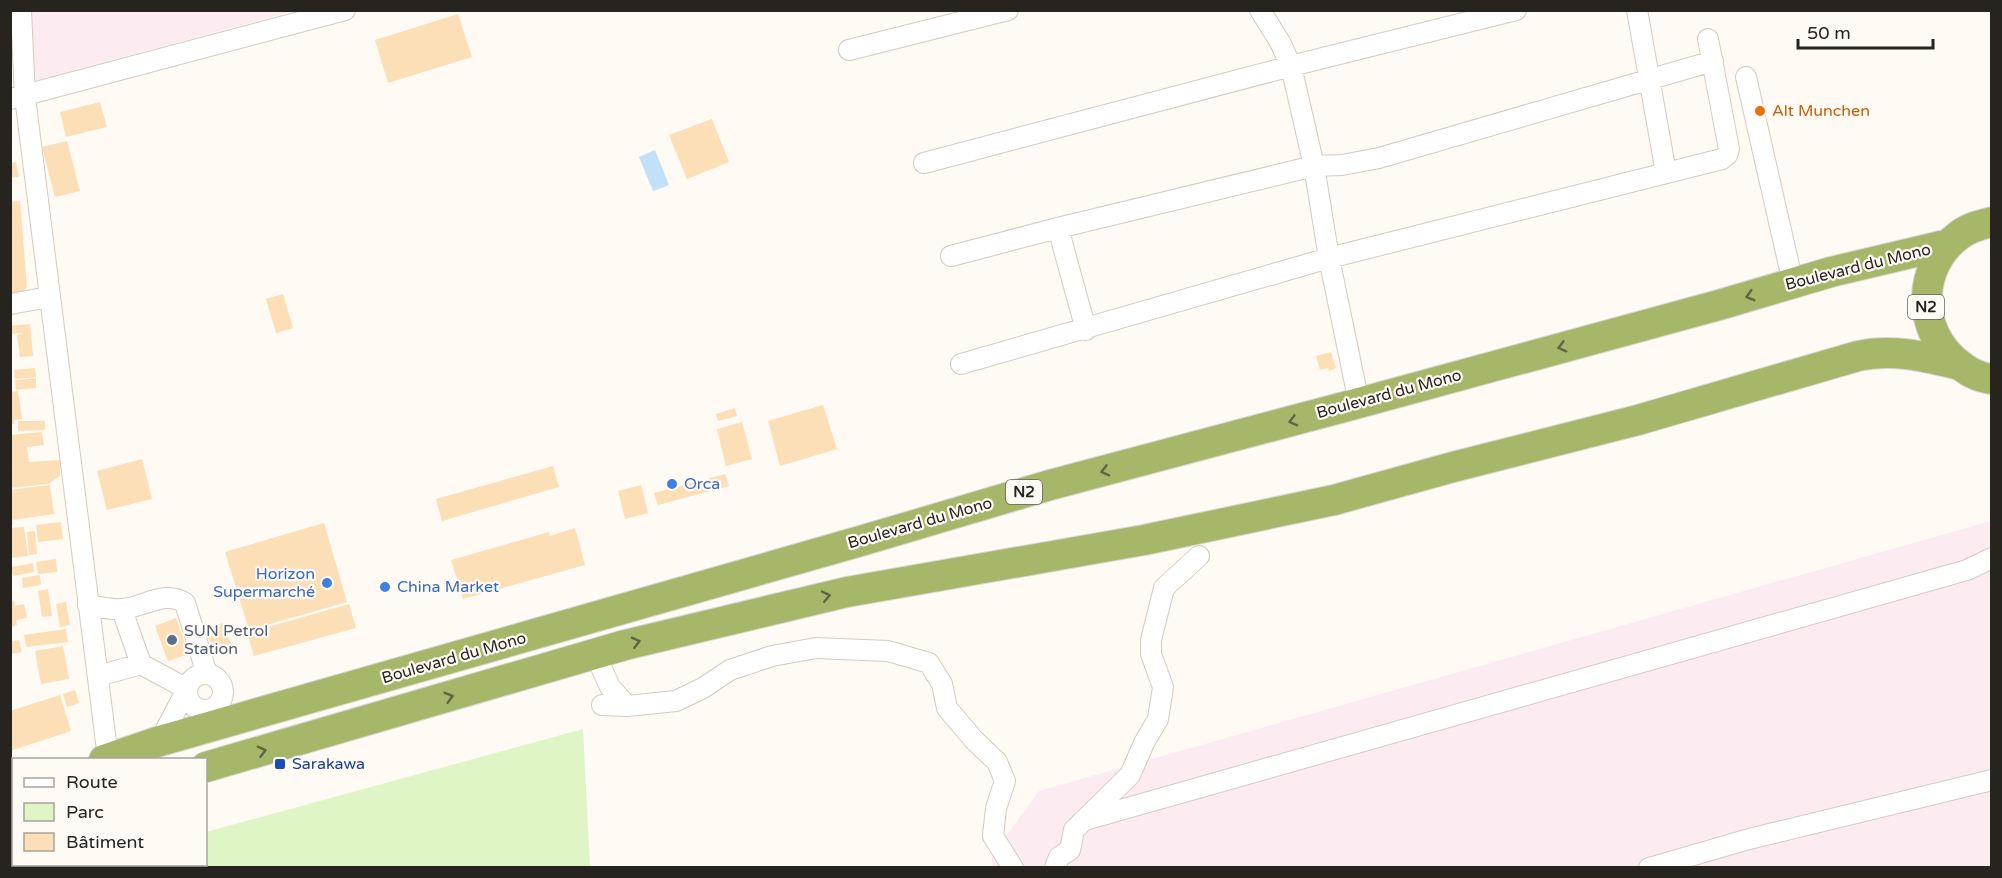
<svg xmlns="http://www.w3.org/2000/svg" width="2002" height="878" font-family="'Varela Round',sans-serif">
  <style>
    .industrial { fill: #fcecf1 }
    .green { fill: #dff5c5 }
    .water { fill: #c1e1f9 }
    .building { fill: #fcdfb6 }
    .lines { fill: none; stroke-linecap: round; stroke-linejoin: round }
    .minor-casing { stroke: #d3cbc0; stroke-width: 22 }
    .highway-casing { stroke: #d8d8d7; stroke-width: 32 }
    .minor { stroke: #fff; stroke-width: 20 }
    .highway { stroke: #a6b76a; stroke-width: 30 }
    .oneway { stroke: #606641 }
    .food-dot { fill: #e8710a; stroke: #fffaf3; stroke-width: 2 }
    .shop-dot { fill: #3f7fe0; stroke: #fffaf3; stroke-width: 2 }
    .service-dot { fill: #5c6f8a; stroke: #fffaf3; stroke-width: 2 }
    .transit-dot { fill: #1a4fb4; stroke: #fffaf3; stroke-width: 2 }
    .labels { text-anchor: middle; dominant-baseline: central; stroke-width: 4.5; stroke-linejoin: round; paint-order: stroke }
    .shield { fill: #fffaf3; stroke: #68645f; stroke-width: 1.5 }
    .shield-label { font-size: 15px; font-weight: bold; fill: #272420 }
    .food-label { font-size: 16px; fill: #c56008; stroke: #fffaf3; text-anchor: start }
    .street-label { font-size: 16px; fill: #272420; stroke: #fffaf3 }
    .shop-label { font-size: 16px; fill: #366cbe; stroke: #fffaf3; text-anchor: start }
    .service-label { font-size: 16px; fill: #4e5e75; stroke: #fffaf3; text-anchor: start }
    .transit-label { font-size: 16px; fill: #164399; stroke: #fffaf3; text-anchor: start }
  </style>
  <rect width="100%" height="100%" fill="#fffaf3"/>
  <path class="industrial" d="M29 10 295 11 30 82Z
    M1991 521V867L992 868V855L1039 791Z"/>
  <path class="green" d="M583 729 590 867H132L133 864H206V832Z"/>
  <path class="water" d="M655 150 669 185 653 191 639 157Z"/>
  <path class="building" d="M458 14 472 57 388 83 375 40Z
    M100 102 107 127 66 137 60 112Z
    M712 119 729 162 687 179 669 135Z
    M67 141 80 191 55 197 42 147Z
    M16 162 19 177 10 178V163Z
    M20 201 27 287 22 292 10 294V202Z
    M283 294 293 328 276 333 266 299Z
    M30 324 33 356 20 357 17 335 23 333 10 334V326Z
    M1331 352 1336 368 1329 371 1328 368 1320 370 1316 356Z
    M35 368 36 377 15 379 14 370Z
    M36 378V388L16 390 15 380Z
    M18 391 22 419 14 420V424L10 425V392Z
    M823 405 837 449 780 466 768 421Z
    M735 408 737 416 718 421 716 414Z
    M18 421H45V430L18 431Z
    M742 422 752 459 726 466 717 429Z
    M42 432 44 445 27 447 29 462 60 460V476L48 484 10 488V435Z
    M142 459 152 499 107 510 97 471Z
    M553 466 559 487 442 521 436 499Z
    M725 474 729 486 658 505 654 493Z
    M50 485 54 514 12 520 13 525H10V490Z
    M641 485 648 513 625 519 618 491Z
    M61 522 63 539 38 542 36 525Z
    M324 523 347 602 249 630 225 552Z
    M24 527 28 556 10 558V528Z
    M575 528 585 565 463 599 451 560 549 532 550 536Z
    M35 531 37 554 29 555 27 532Z
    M56 559 57 572 38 574 36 562Z
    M33 563 34 572 13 576 12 567Z
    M40 575 41 585 23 588 22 578Z
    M48 589 52 616 42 617 38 591Z
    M14 601 15 606 24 604 27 618 16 620 17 625 10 627V602Z
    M66 602 70 625 60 627 56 604Z
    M349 604 356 628 254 656 247 633Z
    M176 618 189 654 168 661 155 626Z
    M222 623 232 645 215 653 205 631Z
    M66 629 68 642 26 647 24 635Z
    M19 640 22 652 10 654V642Z
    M63 646 69 679 41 684 35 651Z
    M75 690 79 703 67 707 63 694Z
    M60 695 71 731 10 751V711Z"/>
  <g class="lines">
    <g class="minor-casing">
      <path id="minor" d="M21 10 25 97 108 758
        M1260 10 1280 42 1291 66 1314 166 1329 258 1359 403
        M1637 10 1666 173
        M849 50 1008 10
        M1746 77 1793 283
        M10 99 345 10
        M924 163 1291 66 1516 10
        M1058 228 1086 330
        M951 256 1058 228 1314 166 1342 165 1379 158 1713 61
        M10 304 49 297
        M961 364 1329 258 1722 159 1727 155 1729 149 1708 39
        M88 605C99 607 111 610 121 609 143 608 165 589 185 603L207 674
        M122 610 141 664 187 689 160 741
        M595 654 610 687 627 706
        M187 692a18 18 0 1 1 36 0a18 18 0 1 1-36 0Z
        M98 676 141 664
        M602 705 627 706 676 701 703 688 730 670 772 656 816 648 888 651 929 663 942 684 947 708 974 740 997 762 1005 781 996 808 993 836 1013 868
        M1085 820 1967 570 1992 558
        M1055 868 1059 857 1070 850 1074 830 1130 775 1144 743 1158 719 1163 687 1151 654V640L1164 588 1199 556
        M1649 868 1749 839 1992 780"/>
    </g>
    <g class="highway-casing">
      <path id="highway" d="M1992 222C1979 225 1968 228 1958 236 1917 267 1917 329 1955 361 1967 371 1976 377 1992 379
        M104 760 160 741 864 540 1050 485 1359 403 1719 305 1831 272 1949 244
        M206 767 625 645 847 592 1144 540 1334 500 1453 467 1638 420 1858 356C1893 348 1926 357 1960 365
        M10 791 14 790
        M10 826 14 825"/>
    </g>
    <use href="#minor" class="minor"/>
    <use href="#highway" class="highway"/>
  </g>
  <defs><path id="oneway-chevron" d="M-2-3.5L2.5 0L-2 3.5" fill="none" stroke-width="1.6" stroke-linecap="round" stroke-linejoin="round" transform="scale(1.5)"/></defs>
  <g class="oneway">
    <use href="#oneway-chevron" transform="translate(1750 296) rotate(164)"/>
    <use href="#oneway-chevron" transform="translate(1562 347) rotate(165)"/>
    <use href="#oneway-chevron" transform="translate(1293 421) rotate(165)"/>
    <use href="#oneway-chevron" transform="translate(1105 471) rotate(166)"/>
    <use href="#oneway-chevron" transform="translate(826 596) rotate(-13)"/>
    <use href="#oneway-chevron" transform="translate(636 642) rotate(-14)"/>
    <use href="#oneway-chevron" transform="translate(449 697) rotate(-16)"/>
    <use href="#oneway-chevron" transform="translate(262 751) rotate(-15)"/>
  </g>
  <circle class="food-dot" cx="1760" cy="111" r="6"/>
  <g class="shop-dot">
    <circle cx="672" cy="484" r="6"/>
    <circle cx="327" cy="583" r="6"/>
    <circle cx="385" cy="587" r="6"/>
  </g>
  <circle class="service-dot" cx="172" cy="640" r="6"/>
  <rect class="transit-dot" x="274" y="758" width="12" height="12" rx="3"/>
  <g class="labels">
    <g class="shield">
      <rect x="1908" y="295" width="36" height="24" rx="4.5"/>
      <rect x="1006" y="480" width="36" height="24" rx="4.5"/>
    </g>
    <g class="shield-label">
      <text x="1926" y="307">N2</text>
      <text x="1024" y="492">N2</text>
    </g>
    <g class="food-label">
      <text x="1772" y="111">Alt Munchen</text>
    </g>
    <g class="street-label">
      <text transform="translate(1858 267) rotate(-14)">Boulevard du Mono</text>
      <text transform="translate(1389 394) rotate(-15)">Boulevard du Mono</text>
      <text transform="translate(920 523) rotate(-16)">Boulevard du Mono</text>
      <text transform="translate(454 658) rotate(-16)">Boulevard du Mono</text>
    </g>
    <g class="shop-label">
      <text x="684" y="484">Orca</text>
      <text x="315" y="574" text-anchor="end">Horizon<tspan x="315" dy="18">Supermarché</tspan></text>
      <text x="397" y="587">China Market</text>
    </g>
    <g class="service-label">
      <text x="184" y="631">SUN Petrol<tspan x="184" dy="18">Station</tspan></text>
    </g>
    <g class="transit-label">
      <text x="292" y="764">Sarakawa</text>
    </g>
  </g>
  <rect width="2002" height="878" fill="none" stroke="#272420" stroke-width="24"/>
  <rect x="12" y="758" width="195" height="108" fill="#fffaf3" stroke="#a9a49f" stroke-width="1.5"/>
  <rect x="24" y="778" width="30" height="9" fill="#ffffff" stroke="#a9a49f" stroke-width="1.5"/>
  <text x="66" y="788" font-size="18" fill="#272420">Route</text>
  <rect x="24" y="803" width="30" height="18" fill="#dff5c5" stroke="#a9a49f" stroke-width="1.5"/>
  <text x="66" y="818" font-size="18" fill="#272420">Parc</text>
  <rect x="24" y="833" width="30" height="18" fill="#fcdfb6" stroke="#a9a49f" stroke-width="1.5"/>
  <text x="66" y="848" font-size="18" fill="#272420">Bâtiment</text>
  <path d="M1798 39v9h135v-9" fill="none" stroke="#272420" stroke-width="3"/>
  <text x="1807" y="39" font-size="18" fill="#272420" stroke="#fffaf3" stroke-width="4.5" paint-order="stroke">50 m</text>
</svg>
